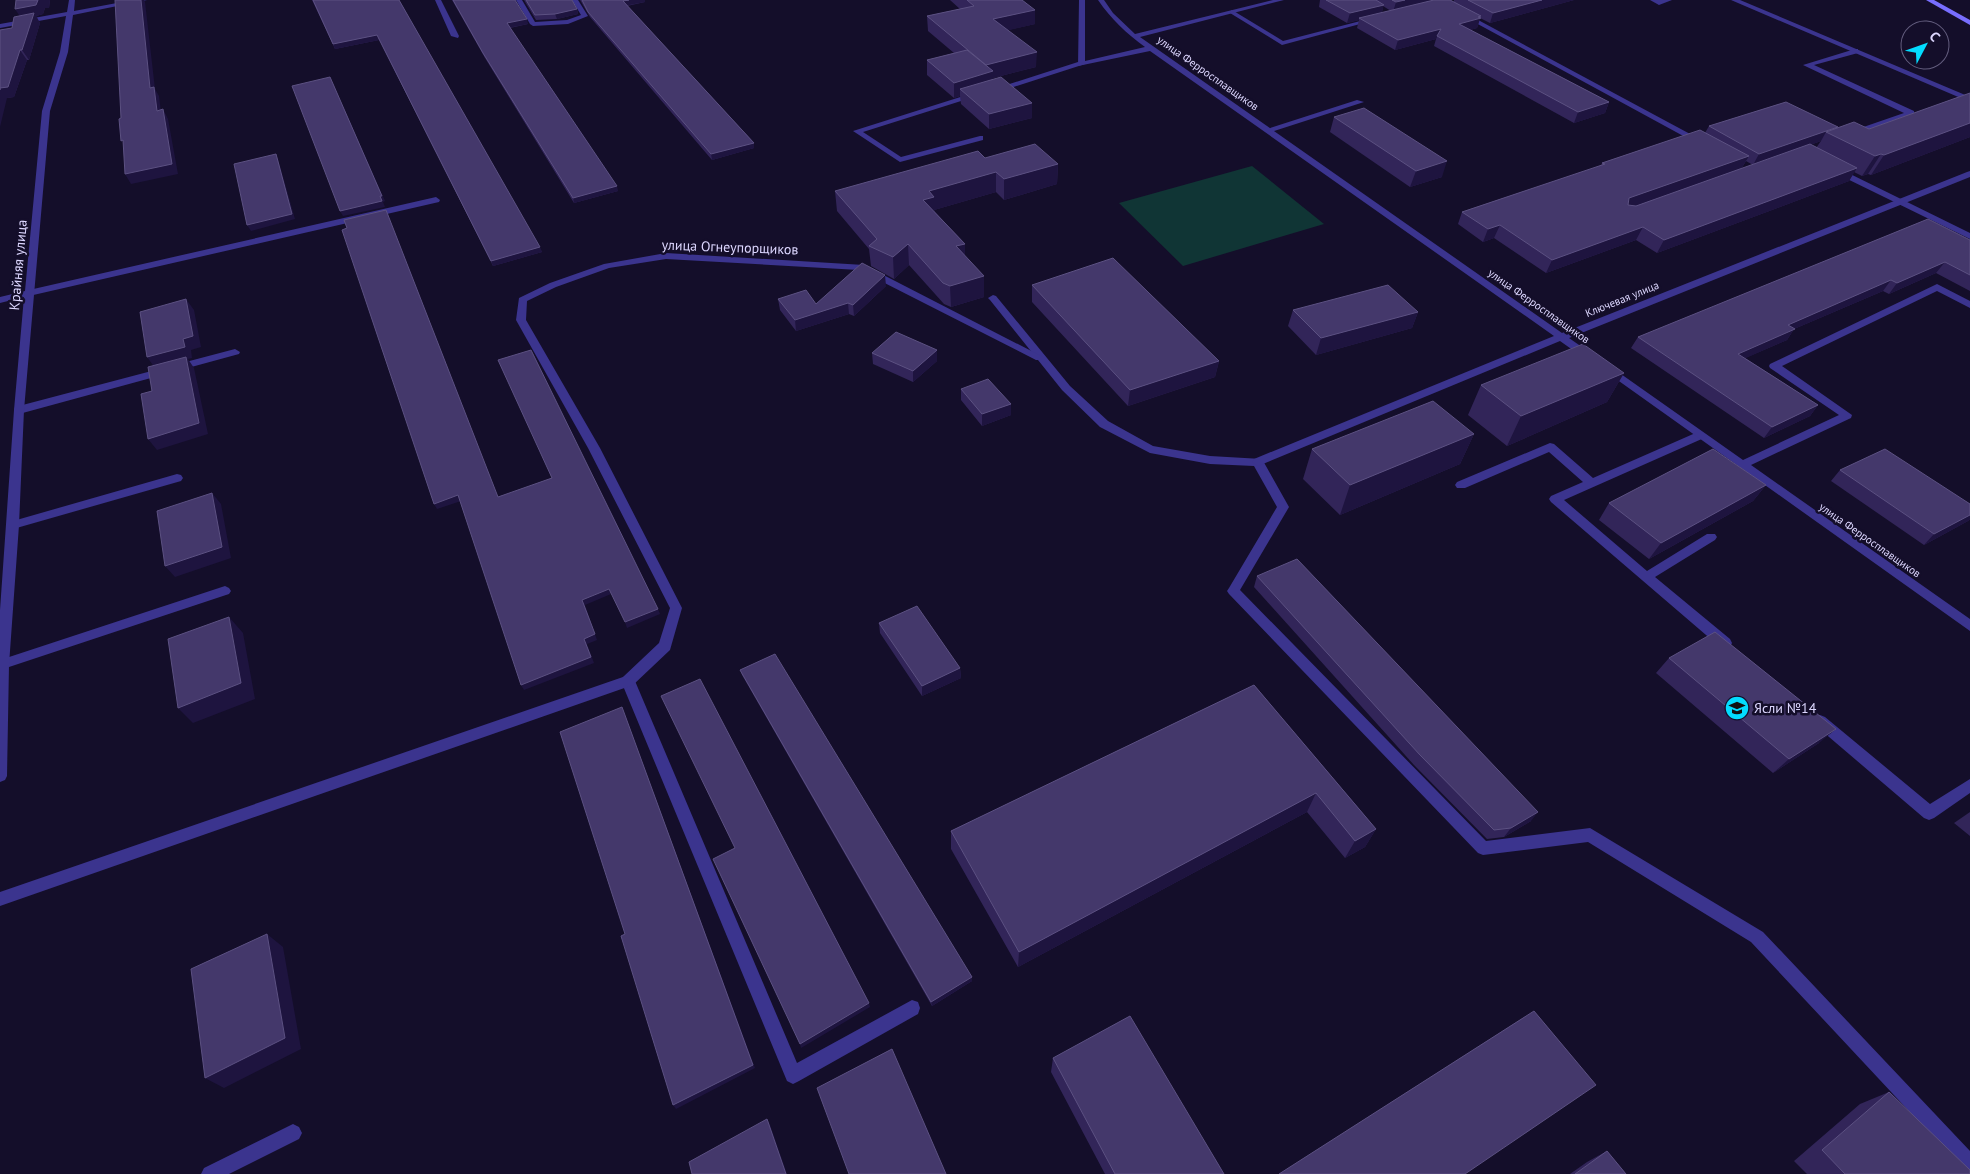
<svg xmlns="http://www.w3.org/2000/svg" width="1970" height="1174" font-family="'PT Sans',sans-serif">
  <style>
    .green { fill: #103535 }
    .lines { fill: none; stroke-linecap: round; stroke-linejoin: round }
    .lane { fill: #3b348e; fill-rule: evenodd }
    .street { fill: #3b348e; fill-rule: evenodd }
    .secondary { fill: #786eff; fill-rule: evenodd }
    .wall { fill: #322559; fill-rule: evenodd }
    .shaded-wall { fill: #1e143f }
    .building { fill: #44386b; stroke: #5c5182 }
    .labels { text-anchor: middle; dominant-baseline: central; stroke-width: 5; stroke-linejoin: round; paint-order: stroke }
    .far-street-label { font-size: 11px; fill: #ddd7ff; stroke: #140e2a }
    .street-label { font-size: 14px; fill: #ddd7ff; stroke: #140e2a }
    .poi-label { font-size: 14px; fill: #ddd7ff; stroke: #140e2a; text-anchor: start }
  </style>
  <rect width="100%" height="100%" fill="#140e2a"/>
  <path class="green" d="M1252 166 1324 224 1183 266 1119 203Z"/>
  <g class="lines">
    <path class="lane" d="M435 0H441L459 36 458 38 451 36Z
      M516 0H522L535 22 567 20 581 15 572 0H578L588 16 568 24 533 26 530 24Z
      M1650 0H1672L1659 5Z
      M1232 10 1283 41 1372 18 1375 20 1282 45 1230 13 1229 12Z
      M1463 14H1467L1705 142 1698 144 1463 16Z
      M1855 49H1858V53L1814 65 1914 111V115L1855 136H1849V132L1904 113 1803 65Z
      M1078 62 1085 64 998 92 991 90Z
      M973 93 980 95 863 132 901 157 980 136H983V140L900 162 853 131Z
      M1357 100 1364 102 1271 132 1264 130Z
      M1836 167 1970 233V239L1833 172V168Z
      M436 197 440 200 439 202 29 296 24 293 29 290Z
      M993 295 996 296 1070 386 1108 421 1153 446 1210 456 1262 459 1289 507 1240 590 1486 841 1590 828 1763 932 1970 1151V1173L1964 1170 1751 942 1588 842 1483 855 1478 853 1229 594 1227 591 1229 588 1277 507 1254 466 1210 464 1150 453 1100 427 1062 390 990 300 988 298Z
      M235 349 240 352 239 354 19 414 14 410 15 407Z
      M1700 431 1706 435 1704 438 1564 500 1647 571 1707 534H1715L1717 537 1715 540 1655 577 1730 639 1732 643 1730 647 1725 648 1720 647 1551 502 1549 499 1551 496 1583 482 1549 452 1465 488H1457L1455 485 1457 482 1550 443 1554 444 1593 478Z
      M177 474 181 475 183 478 181 481 13 529 7 525 13 521Z
      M225 586 229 588 231 591 229 594 0 670V660Z
      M628 675 633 677 635 681 797 1063 912 1000 918 1002 920 1008 918 1014 799 1081 793 1084 787 1081 621 681 623 677Z
      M1820 715 1825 717 1930 804 1970 779V793L1934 818 1929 820 1924 818 1815 725 1813 721 1815 717Z
      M293 1124 299 1127 302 1133 299 1139 229 1174H201L204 1168Z"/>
    <path class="street" d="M69 0H75L74 11 133 0H147L73 15 68 52 50 111 24 410 19 525 9 665 7 776 5 780 0 782V610L14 410 24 297 0 303V297L25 291 42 111 60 52 66 16 0 28V24L67 12Z
      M1079 0H1085V61L1145 47C1127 34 1111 19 1098 0H1104L1113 13 1135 34 1273 0H1284L1140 37 1562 333 1967 172 1970 171V177L1569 338 1592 354V358H1584L1560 341 1258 466 1252 462 1254 459 1554 336 1150 51 1078 66Z
      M1731 0H1740L1970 97V102Z
      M666 253 864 265 1045 358 1044 360H1036L859 270 666 259 609 268 556 287 527 301 526 320 600 448 682 608 670 650 633 685 0 906V892L623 677 659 643 670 608 588 448 516 320 519 298 550 283 604 264Z
      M1937 284 1970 301V308L1937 291 1782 366 1852 415 1851 418 1751 465 1970 619V631L1602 369 1607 366 1611 367 1743 460 1839 415 1770 368 1769 366 1770 364Z"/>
    <path class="secondary" d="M1926 0H1934L1970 20V25Z"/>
  </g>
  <path class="wall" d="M16 0H50L49 8H45L43 14 36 16 40 23 29 60H27L14 97 7 98 12 28 20 16Z
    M312 0H399L542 252 493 266 379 40 335 49Z
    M452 0H515L528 24 510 28 618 191 574 203 485 58Z
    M524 0H572L577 9 578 14 557 19 536 20Z
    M580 0H645V2L627 6 754 143V148L712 160 590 17Z
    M950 0H1022L1035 24 1008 30 1036 67 993 78V79L1032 118 989 129 961 104 960 96 954 98 927 75V60L954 53 928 31 927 16 960 9Z
    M1320 0H1450L1454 2V0H1574L1490 23 1480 18 1477 28 1470 30 1609 102 1605 113 1574 123 1434 46 1436 39 1395 50 1357 28 1359 20 1347 23 1319 7ZM1383 6 1391 11 1382 13Z
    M1970 93V137L1871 175 1868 174 1862 176 1854 172 1849 181 1657 253 1636 240 1546 273 1494 238 1483 242 1458 224 1462 212 1601 166 1602 163 1705 133 1709 126 1838 127 1836 129H1869ZM1821 141 1816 148 1810 145ZM1746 161 1753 165 1741 169Z
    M1334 117 1442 177 1410 187 1330 132Z
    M985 158 1058 164 1057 184 1004 200 996 192 934 210 935 212 965 244V256L984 297 951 307 944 304 909 265 894 279 871 266 869 249 837 211 835 191Z
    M1970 240V291L1936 273 1889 294 1883 291 1794 329 1787 340 1745 358 1818 405 1810 416 1764 438 1631 348 1638 337Z
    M1032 285 1219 361 1215 377 1128 406 1032 302Z
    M886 286 854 316 849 314 796 331 780 310 778 299 816 304Z
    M1293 310 1418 312 1412 328 1316 355 1288 326Z
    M872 353 937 361 913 382 873 364Z
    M1624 373 1607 402 1507 446 1468 415 1481 385Z
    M961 389 1011 404V415L982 426 961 400Z
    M1474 434 1460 464 1340 515 1303 479 1312 449Z
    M1840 470 1970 504V519L1968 521 1924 545 1831 481Z
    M1766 485 1753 501 1649 559 1599 520 1609 503Z
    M1257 576 1531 821 1504 837 1487 839 1414 765 1254 587Z
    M879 623 960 668 961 678 922 696 880 633Z
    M1669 658 1819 743 1773 773 1656 673Z
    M740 670 972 977V981L932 1006 742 675Z
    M1254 685 1376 829 1365 847 1345 858 1307 812 1018 967 951 849V831Z
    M1970 812V836L1954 823Z
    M1053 1058 1224 1174H1105L1051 1072Z
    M1889 1092 1970 1174H1807L1794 1161 1860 1104Z
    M1607 1151 1626 1174H1570L1587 1162Z"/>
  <path class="shaded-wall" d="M38 0H50L49 8H45L43 14 36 16 40 23 29 60 22 50 21 18 15 9Z
    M141 0H144L145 2 155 89 159 96 162 120 157 111 150 88Z
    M629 0H645V2L624 6 623 1Z
    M1405 0H1439L1393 12 1396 2Z
    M1542 0H1574L1490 23 1493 13Z
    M1384 5 1381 14 1359 18V20L1347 23 1350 13Z
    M577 9 578 14 557 19 555 14Z
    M1035 10V24L993 34V19Z
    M1481 16 1477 28 1456 34 1459 24Z
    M527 19 528 24 508 28 507 23Z
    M1441 29 1436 39 1395 50 1398 40Z
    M377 35 379 40 335 49 333 44Z
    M20 50 27 60 14 97 7 98 0 127V90Z
    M1037 52 1036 67 993 78V86L960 89V96L954 98V83L986 65Z
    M330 77 385 201 383 202 385 207 343 216 340 211Z
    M1609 102 1605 113 1574 123 1578 112Z
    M1032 103V118L989 129V114Z
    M163 109 168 119 178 174 131 184 125 174Z
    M1970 123V137L1871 175 1884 155Z
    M1838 127 1832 135 1826 132 1821 141 1753 165 1759 154Z
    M754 143V148L712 160 711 154Z
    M276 154 278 159 295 219 251 231 247 225Z
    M1881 154 1868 174 1862 176 1875 156Z
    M1749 156 1741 169 1622 211 1629 198Z
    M1447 161 1442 177 1410 187 1416 171Z
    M1058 164 1057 184 1004 200V179Z
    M1857 168 1849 181 1657 253 1664 240Z
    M996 172V192L934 210 935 217 923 200 929 191Z
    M617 186 618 191 574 203 573 198Z
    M386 210 388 216 500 502 498 497Z
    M1500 225 1494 238 1483 242 1488 229Z
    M1643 227 1636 240 1546 273 1552 260Z
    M908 244 909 265 894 279 893 257Z
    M965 244V265L956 246Z
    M540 247 542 252 493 266 491 261Z
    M1945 262 1936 273 1889 294 1897 283Z
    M885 275 886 286 854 316 853 305Z
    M984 276V297L951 307 950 286Z
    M1891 280 1883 291 1794 329 1787 340 1730 365 1738 354 1788 325Z
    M186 299 194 310 201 347 191 350 192 358 188 359 194 368 208 434 157 450 148 439 155 368 147 357 183 339Z
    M848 303 849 314 796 331 795 320Z
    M1418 312 1412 328 1316 355 1321 338Z
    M937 350V361L913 382V371Z
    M1219 361 1215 377 1128 406 1130 390Z
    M1624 373 1607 402 1507 446 1521 416Z
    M1011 404V415L982 426V414Z
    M1818 405 1810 416 1764 438 1772 427Z
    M1474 434 1460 464 1340 515 1350 485Z
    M1766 485 1753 501 1649 559 1661 543Z
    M212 493 221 504 231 558 175 577 165 566Z
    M458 495 461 501 437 509 434 504Z
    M1970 515V519L1968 521 1924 545 1934 534Z
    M609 589 611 594 585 605 597 640 587 644 594 663 524 690 521 685 584 639 582 600Z
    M658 609 660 614 627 628 625 622Z
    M229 617 243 633 255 699 193 723 178 708Z
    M960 668 961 678 922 696V686Z
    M622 707 755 1068 676 1109 673 1105Z
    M1836 729 1819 743 1773 773 1789 759Z
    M1316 793 1307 812 1018 967 1019 952Z
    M1538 812 1531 821 1504 837 1511 828Z
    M1376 829 1365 847 1345 858 1355 841Z
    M267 934 283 947 301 1049 224 1088 205 1078Z
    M972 977V981L932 1006 931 1002Z
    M869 1003 870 1007 801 1048 800 1044Z
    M767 1119 769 1122 787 1174H786Z"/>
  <path class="building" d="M16 0H38L36 5 15 9Z
    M115 0H141L150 88 154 87 157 111 163 109 172 164 125 174 123 140 121 141 119 119 121 118Z
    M313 0H399L540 247 491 261 377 35 333 44Z
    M453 0H515L527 19 507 23 617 186 573 198 483 53Z
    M526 0H572L577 9 555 14 535 15Z
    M582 0H629L623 1 754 143 711 154 588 12Z
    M967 0H1022L1035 10 993 19 1037 52 986 65 927 16 974 6Z
    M1326 0H1376L1384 5 1350 13Z
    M1392 0H1405L1396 2Z
    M1434 0H1450L1481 16 1478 17 1481 18 1459 24 1609 102 1578 112 1437 36 1441 29 1398 40 1359 18Z
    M1468 0H1542L1493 13Z
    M34 13 22 50H20L8 87 0 88V90V30L12 28 14 17Z
    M967 50 993 71 954 83 927 60Z
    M330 77 382 196H380L382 201 340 211 292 86Z
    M1001 77 1032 103 989 114 960 89Z
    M1970 93V123L1884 155 1881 154 1875 156 1826 132 1854 122 1869 129Z
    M1786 102 1838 127 1759 154 1709 126Z
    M1364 108 1447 161 1416 171 1334 117Z
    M1700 130 1749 156 1629 198 1628 205 1636 206 1810 144 1857 168 1664 240 1643 227 1552 260 1500 225 1488 229 1462 212 1605 164 1602 163Z
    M1035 144 1058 164 1004 179 996 172 929 191 934 197 923 200 965 244 956 246 984 276 950 286 943 283 908 244 893 257 869 246 877 239 835 191 978 151 985 158Z
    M276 154 292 214 247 225 234 164Z
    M386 210 498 497 552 478 498 360 531 350 658 609 625 622 609 589 582 600 595 634 584 639 591 657 521 685 458 495 434 504 342 230 347 228 344 220Z
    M1928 219 1970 240V275L1945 262 1897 283 1891 280 1788 325 1795 329 1738 354 1818 405 1772 427 1638 337Z
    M1113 258 1219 361 1130 390 1032 285Z
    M862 263 885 275 853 305 848 303 795 320 778 299 806 290 816 304Z
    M1388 285 1418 312 1321 338 1293 310Z
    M186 299 193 336 183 339 185 347 147 357 140 312Z
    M896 332 937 350 913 371 872 353Z
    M1583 344 1624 373 1521 416 1481 385Z
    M186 357 199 423 148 439 141 394 152 391 148 367Z
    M988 379 1011 404 982 414 961 389Z
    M1433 401 1474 434 1350 485 1312 449Z
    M1713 449 1766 485 1661 543 1609 503Z
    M1885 449 1970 504V515L1934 534 1840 470Z
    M212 493 222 547 165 566 157 511Z
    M1297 559 1538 812 1511 828 1494 830 1420 755 1257 576Z
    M917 606 960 668 922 686 879 623Z
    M229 617 241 683 178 708 168 639Z
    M1715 632 1836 729 1789 759 1669 658Z
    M775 654 972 977 931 1002 740 670Z
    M700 679 869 1003 800 1044 713 859 735 848 661 696Z
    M1254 685 1376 829 1355 841 1316 793 1019 952 951 831Z
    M622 707 753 1065 673 1105 621 936 625 934 560 732Z
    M267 934 285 1038 205 1078 191 969Z
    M1534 1011 1596 1085 1465 1174H1279Z
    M1130 1016 1224 1174H1115L1053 1058Z
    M892 1049 946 1174H849L817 1088Z
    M1889 1092 1970 1170V1174H1845L1822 1150Z
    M767 1119 786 1174H692L689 1162Z
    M1607 1151 1626 1174H1575Z"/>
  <defs>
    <g id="school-disc" transform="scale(1.25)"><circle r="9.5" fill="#03dcff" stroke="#140e2a"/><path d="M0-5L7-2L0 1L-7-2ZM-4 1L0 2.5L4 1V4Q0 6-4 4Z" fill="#111"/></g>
  </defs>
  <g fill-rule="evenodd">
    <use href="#school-disc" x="1737" y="708"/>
  </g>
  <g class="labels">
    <g class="far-street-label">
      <text transform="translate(1208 73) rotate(35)">улица Ферросплавщиков</text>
      <text transform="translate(1622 299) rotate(-22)">Ключевая улица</text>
      <text transform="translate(1539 306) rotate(35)">улица Ферросплавщиков</text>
      <text transform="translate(1870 540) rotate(35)">улица Ферросплавщиков</text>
    </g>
    <g class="street-label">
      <text transform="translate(730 247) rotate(2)">улица Огнеупорщиков</text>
      <text transform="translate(18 265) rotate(-85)">Крайняя улица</text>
    </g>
    <g class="poi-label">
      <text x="1754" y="708">Ясли №14</text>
    </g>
  </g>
  <g transform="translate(1925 45) rotate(49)"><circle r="24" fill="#140e2a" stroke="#645e7f"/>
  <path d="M0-4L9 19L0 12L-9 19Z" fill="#03dcff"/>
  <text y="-8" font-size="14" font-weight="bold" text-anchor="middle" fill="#ddd7ff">С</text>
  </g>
</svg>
